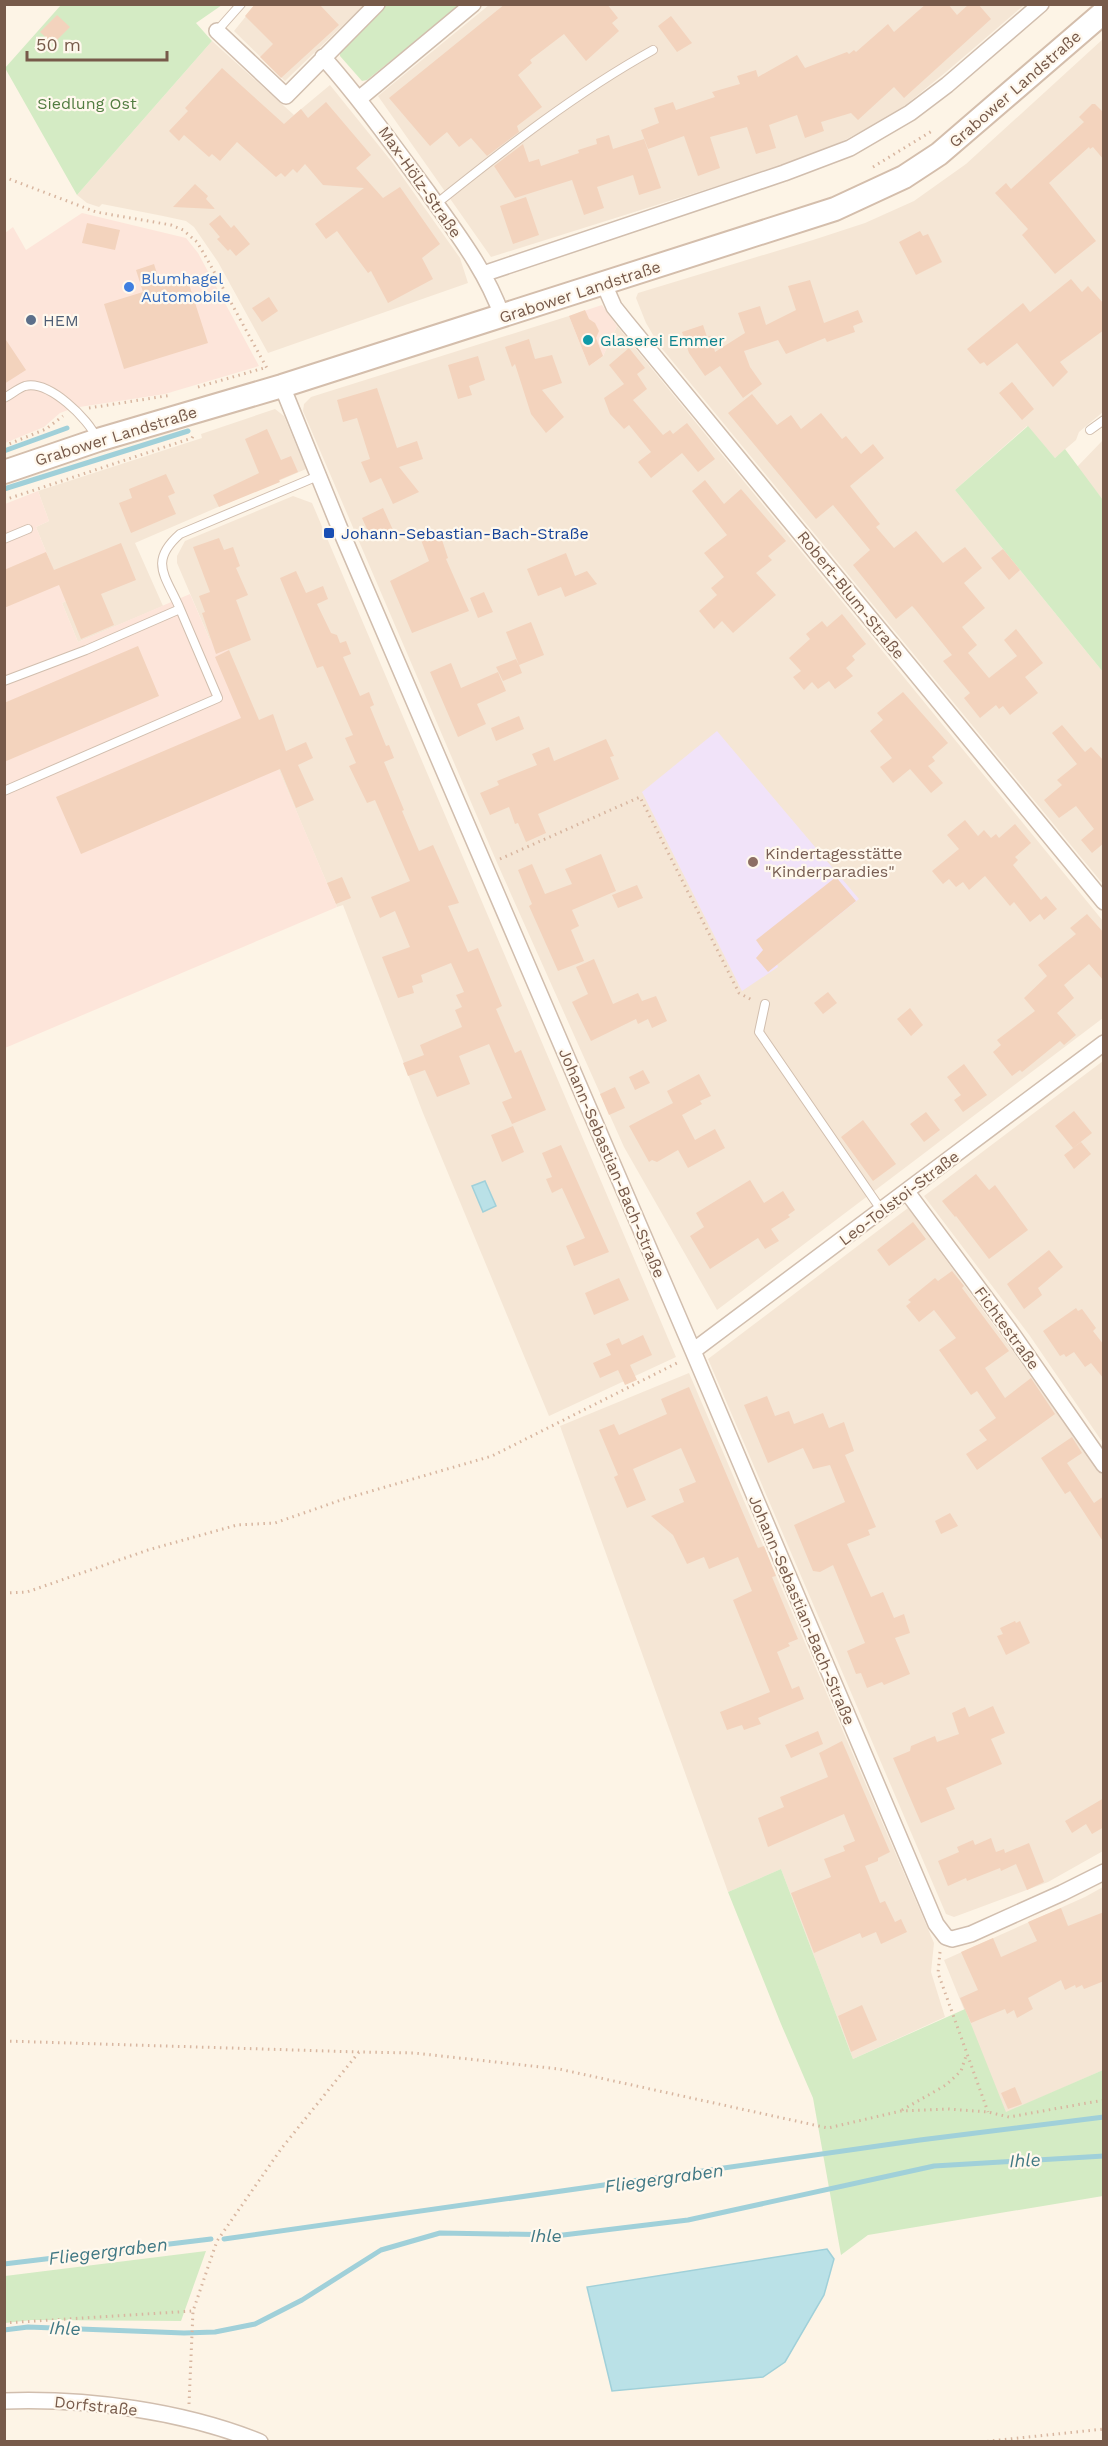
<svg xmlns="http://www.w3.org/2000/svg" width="1108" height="2446" font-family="'Work Sans',sans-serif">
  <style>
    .residential { fill: #f5e6d5 }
    .commercial { fill: #fde5da }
    .education { fill: #f1e3f9 }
    .green { fill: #d4ebc4 }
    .water { fill: #bae1e7; stroke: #a0d0d9; stroke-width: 1.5 }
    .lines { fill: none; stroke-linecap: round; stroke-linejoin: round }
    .stream { stroke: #a0d0d9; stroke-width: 5 }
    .building { fill: #f3d3bd }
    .service-casing { stroke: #d1beae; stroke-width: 10 }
    .minor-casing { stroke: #d1beae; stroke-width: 18 }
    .secondary-casing { stroke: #d4beac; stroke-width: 26 }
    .path { stroke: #d8b6a0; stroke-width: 3; stroke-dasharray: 1.5 4.5; stroke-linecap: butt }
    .service { stroke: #fff; stroke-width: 8 }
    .minor { stroke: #fff; stroke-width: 15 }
    .secondary { stroke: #fff; stroke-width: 22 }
    .shop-dot { fill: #3f7fe0; stroke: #fff8ed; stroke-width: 2 }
    .service-dot { fill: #5c6f8a; stroke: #fff8ed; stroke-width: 2 }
    .culture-dot { fill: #0f9aa8; stroke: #fff8ed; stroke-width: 2 }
    .transit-dot { fill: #1a4fb4; stroke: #fff8ed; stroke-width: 2 }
    .education-dot { fill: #8d6e63; stroke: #fff8ed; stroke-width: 2 }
    .labels { text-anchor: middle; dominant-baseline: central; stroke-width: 4.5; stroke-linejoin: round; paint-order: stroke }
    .street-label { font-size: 16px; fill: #775a4a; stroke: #fff8ed }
    .park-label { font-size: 16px; fill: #537d42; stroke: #fff8ed }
    .shop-label { font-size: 16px; fill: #366cbe; stroke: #fff8ed; text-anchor: start }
    .service-label { font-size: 16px; fill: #4e5e75; stroke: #fff8ed; text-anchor: start }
    .culture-label { font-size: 16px; fill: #0d838f; stroke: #fff8ed; text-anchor: start }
    .transit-label { font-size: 16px; fill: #164399; stroke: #fff8ed; text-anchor: start }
    .education-label { font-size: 16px; fill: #785e54; stroke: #fff8ed; text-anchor: start }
    .water-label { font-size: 18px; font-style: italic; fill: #407884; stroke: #fff8ed }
  </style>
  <rect width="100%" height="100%" fill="#fdf4e6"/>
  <path class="residential" d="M255 5H364L285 81 234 31Z
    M489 5H1024L946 72 897 112 843 141 797 161 491 257 378 96Z
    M1103 39V412L1079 432 1076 440 1055 458 1027 426 955 490 1103 672V884L659 345 646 323 636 298 638 293 813 240 865 223 914 201 966 164Z
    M212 41 294 115 330 85 392 162 460 258 468 283 268 353 218 262 194 227 186 221 163 216 102 204 99 207 87 203 77 195Z
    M569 316 589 366 603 356 617 326 1103 921V1018L717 1310 624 1147 498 865 303 411 304 404 311 397Z
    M275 409 284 416 306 469 135 543 163 606 78 642 62 603 66 601 36 527 49 521 38 491 202 438 201 434Z
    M1103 440V500L1077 467Z
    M293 496 312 503 676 1357 549 1416 423 1113 343 905 337 907 222 636 210 640 177 563V556L185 541Z
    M1103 1061V1443L1030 1336 924 1196Z
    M908 1208 1103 1475V1851L1048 1882 954 1917 946 1914 708 1359Z
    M689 1373 934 1943 931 1972 945 2017 853 2059 781 1869 728 1892 560 1426Z
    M1103 1887V2070L1006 2113 944 1960 1085 1897Z"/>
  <path class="commercial" d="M82 213 186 238 198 253 259 366 165 394 73 408 60 413 44 427 5 443V233L13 227 26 250Z
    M602 305 617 326 603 356 589 366 569 316Z
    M38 491 49 521 36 527 66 601 62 603 78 642 190 594 210 640 222 635 337 907 5 1048V504Z"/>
  <path class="education" d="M717 731 859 899 777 964 778 967 742 991 642 792Z"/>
  <path class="green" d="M61 5H222L196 23 212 41 77 195 5 68Z
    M385 5H460L367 80 362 81 340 56V47Z
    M1028 426 1055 458 1065 449 1103 500V672L955 490Z
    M781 1869 853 2059 965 2009 1006 2112 1103 2070V2196L868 2235 841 2255 813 2098 781 2024 728 1892Z
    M206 2251 181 2321 32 2320 5 2323V2276Z"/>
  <path class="water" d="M485 1181 496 1206 483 1212 472 1186Z
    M827 2249 834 2259 824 2295 785 2362 763 2377 612 2391 587 2287Z"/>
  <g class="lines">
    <path class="stream" d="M4 451 67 428
      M4 489 188 431
      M224 2239 920 2140 1104 2117
      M4 2264 211 2239
      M4 2330 28 2327 184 2333 215 2332 255 2324 302 2300 381 2250 440 2233 563 2235 688 2220 934 2166 1104 2156"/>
  </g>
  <path class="building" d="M255 4H319L339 25 281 78 260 57 273 44 245 16Z
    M505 4H607L618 18 612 23 619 31 586 61 564 34 530 60 532 63 518 75 542 107 517 126 519 132 487 156 471 138 459 147 447 132 430 146 389 98Z
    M926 4H948L957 15 969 4H978L991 19 904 98 894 87 858 120 851 113 821 122 824 131 805 138 797 115 769 125 776 148 756 154 747 127 710 137 720 168 698 176 684 136 648 149 641 130 659 123 654 108 673 102 676 110 715 97 712 92 740 84 737 76 756 70 758 77 797 55 805 68 847 52 849 54 854 50 856 52 888 24 894 32Z
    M57 15 70 27 53 44 40 32Z
    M671 16 692 43 677 52 658 26Z
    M222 68 284 124 301 109 308 118 326 102 371 155 356 168 383 198 400 187 440 244 422 258 433 279 388 303 371 271 368 273 337 231 326 239 315 224 364 188 323 185 305 164 297 173 293 169 285 177 281 173 276 177 237 142 220 161 212 154 209 157 184 135 179 141 169 131 188 111 185 108Z
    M1092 104H1095L1104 113V160L1093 147 1090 149 1089 147 1049 183 1096 241 1055 274 1022 235 1028 229 995 193 1006 183 1011 189 1084 122 1079 117Z
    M609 135 613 149 644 139 661 188 639 195 633 175 597 187 604 208 584 215 572 180 515 198 494 166 523 144 529 162 539 159 541 166 579 153 578 150 597 144 596 139Z
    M195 184 208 196 206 199 215 209 173 207Z
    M526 197 539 235 513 244 500 206Z
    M220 215 231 228 234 225 250 244 236 256 230 249 228 251 217 239 220 237 209 224Z
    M87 223 120 230 115 250 82 243Z
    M920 231 923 236 928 234 942 262 916 275 899 242Z
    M154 264 161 286 187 278 208 343 124 369 104 304 143 292 136 270Z
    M1071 279 1082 292 1088 286 1104 304V330L1060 362 1068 372 1053 387 1017 343 987 366 984 362 980 364 967 349 1023 303 1030 312Z
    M810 280 824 323 858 310 863 322 853 326 855 332 827 342 825 338 786 354 778 340 744 351 750 367 762 384 743 398 720 366 705 376 689 353 682 332 703 325 707 337 711 336 715 352 745 333 738 313 760 306 766 325 796 310 788 286Z
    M269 297 278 311 262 322 252 308Z
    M585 310 589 319 595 323 599 331 596 338 603 356 589 366 569 316Z
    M4 337 26 370 4 384Z
    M529 339 535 359 552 355 562 383 542 390 564 417 546 433 531 414 515 364 512 367 505 347Z
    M629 348 645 368 637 374 647 389 633 400 663 435 670 430 673 434 687 423 715 459 698 472 682 453 651 478 638 462 651 452 629 425 624 429 610 414 604 398 624 384 609 365Z
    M478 356 485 380 469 386 472 395 458 399 448 365Z
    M1012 382 1034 409 1022 420 999 393Z
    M377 388 397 448 417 441 423 459 399 467 419 492 393 504 381 478 370 483 361 462 370 459 357 418 343 422 337 400Z
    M752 394 777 425 791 415 801 429 821 413 842 439 846 436 861 454 873 444 884 458 850 486 880 524 876 527 894 548 916 531 943 563 965 547 982 568 964 583 985 608 962 627 977 645 968 653 989 678 1017 656 1004 640 1016 629 1043 663 1025 677 1038 693 1010 715 1003 706 999 709 996 705 980 718 964 698 970 693 943 661 952 655 915 609 912 606 896 619 853 565 870 550 833 505 816 519 728 413Z
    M267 429 281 460 291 456 298 472 279 480 280 482 219 507 213 495 259 473 245 439Z
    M166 474 175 493 168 496 176 514 131 533 119 503 132 498 129 489Z
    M705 480 724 504 741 489 786 541 768 556 772 560 756 573 776 595 733 633 722 621 714 629 699 611 717 595 711 588 724 577 704 553 727 535 692 491Z
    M383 508 393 530 372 540 362 518Z
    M437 534 439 540H442L448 558 446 559 469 611 412 633 390 581 429 561 421 540Z
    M219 538 224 550 233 547 240 566 236 568 248 595 236 600 251 640 216 654 202 613 205 612 199 596 210 592 193 547Z
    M121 543 136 580 101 594 114 625 81 639 59 585 4 608V570L46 552 54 570Z
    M1003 549 1020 570 1009 580 991 558Z
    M566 553 575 576 587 571 597 584 565 597 561 587 538 596 527 569Z
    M296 571 306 593 323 586 328 599 317 604 331 633 337 635 340 643 346 641 351 654 343 657 360 696 369 692 374 705 370 707 386 746 389 745 394 758 384 762 404 810 402 811 419 851 433 845 459 903 448 906 468 952 478 948 502 1006 496 1009 515 1053 521 1050 546 1110 512 1124 502 1102 512 1098 489 1044 459 1056 470 1084 437 1097 425 1070 408 1076 403 1063 424 1055 420 1045 462 1027 455 1010 462 1007 456 995 464 992 451 963 421 975 423 982 412 986 414 993 398 998 382 957 410 947 395 911 380 918 371 897 410 881 375 800 367 803 349 766 356 763 345 738 353 735 323 666 317 668 280 578Z
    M484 592 493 612 478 618 470 598Z
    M842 614 866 644 852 656 855 660 846 668 853 676 835 689 829 681 818 689 812 682 804 690 793 677 801 671 789 658 810 639 806 634 822 621 827 627Z
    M531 622 544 655 519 665 522 673 503 681 496 667 516 659 519 665 506 632Z
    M138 646 159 696 4 762V703Z
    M229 650 259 720 273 714 286 751 306 742 313 758 298 765 314 800 296 808 280 769 81 854 56 797 241 718 215 657Z
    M451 663 461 688 498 672 506 691 477 704 486 724 458 737 430 672Z
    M903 692 948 743 932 757 935 761 928 766 943 783 931 793 910 769 893 783 880 767 892 758 870 731 883 720 877 713Z
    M519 716 524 729 496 741 491 728Z
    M1062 725 1085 752 1091 747 1104 761V843L1092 853 1081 840 1094 829 1076 806 1059 818 1044 800 1062 785 1057 780 1077 764 1052 733Z
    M606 739 614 756 610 757 619 779 538 814 546 833 526 842 518 823 515 824 509 807 490 815 480 793 499 785 497 781 537 765 532 754 549 747 554 761Z
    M965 820 978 836 984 830 991 838 996 834 999 838 1015 824 1031 843 1015 857 1018 860 1013 865 1041 900 1046 896 1057 909 1044 920 1040 914 1030 922 1014 902 1010 906 985 876 969 890 963 882 956 887 949 879 943 884 932 871 959 849 947 835Z
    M601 854 616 891 572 910 579 926 571 930 584 961 558 971 529 906 532 904 518 870 532 864 545 894 572 884 565 869Z
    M342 877 351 898 336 904 327 883Z
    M836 877 856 901 768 972 756 958 763 950 756 940Z
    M637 885 643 898 618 908 612 895Z
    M1087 914 1104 933V981L1089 964 1064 985 1074 998 1057 1013 1076 1035 1064 1045 1060 1041 1022 1072 1020 1070 1012 1076 993 1052 1001 1045 997 1040 1035 1011 1024 998 1047 976 1038 965 1076 934 1070 928Z
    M594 959 613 1004 638 993 642 1001 656 996 667 1021 652 1028 648 1019 638 1024 636 1019 591 1041 572 1002 588 994 576 967Z
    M828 992 837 1003 823 1014 814 1003Z
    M910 1008 923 1025 911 1036 897 1019Z
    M964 1064 987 1095 963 1112 954 1100 961 1095 947 1077Z
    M643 1070 650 1083 635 1090 629 1077Z
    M699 1074 711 1096 700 1101 702 1104 682 1115 695 1140 715 1129 725 1148 688 1168 678 1150 657 1162 652 1160 649 1162 629 1126 673 1103 667 1091Z
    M615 1087 625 1108 609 1115 600 1094Z
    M1074 1111 1092 1133 1073 1148 1055 1126Z
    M926 1112 940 1130 924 1142 910 1124Z
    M863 1120 896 1164 873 1181 841 1137Z
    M513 1126 524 1152 502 1162 491 1135Z
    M1081 1142 1091 1154 1074 1169 1064 1155Z
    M561 1145 609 1252 574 1266 566 1246 585 1238 562 1188 552 1193 546 1179 552 1177 542 1153Z
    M976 1174 989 1190 995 1185 1028 1230 989 1259 956 1216 955 1217 942 1201Z
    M750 1180 764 1203 783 1191 795 1210 788 1215 790 1217 771 1229 779 1241 765 1249 758 1238 710 1269 690 1236 704 1227 696 1213Z
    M913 1222 926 1239 889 1266 877 1250Z
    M1049 1250 1063 1267 1038 1288 1042 1295 1024 1309 1007 1284Z
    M952 1271 964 1286 962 1288 1009 1351 985 1368 1005 1398 1031 1378 1055 1414 977 1470 966 1454 987 1440 979 1430 996 1418 977 1391 971 1395 939 1350 956 1338 934 1310 919 1322 906 1306 911 1302 908 1300 935 1278 938 1281Z
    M619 1278 629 1300 594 1315 585 1293Z
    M1076 1308 1078 1311 1082 1309 1096 1328 1093 1331 1104 1345V1379L1091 1363 1085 1367 1074 1352 1066 1357 1064 1354 1060 1356 1043 1331Z
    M643 1335 652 1355 630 1365 637 1380 625 1385 618 1370 600 1378 593 1363 611 1355 606 1344 619 1338 622 1345Z
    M689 1387 758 1548 764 1546 776 1576 772 1577 798 1639 788 1643 790 1646 777 1652 792 1689 799 1686 804 1699 758 1718 761 1724 744 1730 742 1725 727 1730 720 1712 770 1692 733 1600 752 1591 738 1557 709 1569 704 1557 687 1564 673 1535 651 1516 684 1502 679 1489 696 1482 681 1448 633 1469 646 1500 627 1508 614 1477 618 1475 599 1430 614 1424 619 1435 667 1414 661 1399Z
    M767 1396 775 1416 789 1411 794 1424 823 1413 829 1428 844 1422 854 1451 845 1455 876 1527 868 1530 870 1535 847 1544 871 1597 883 1592 894 1618 904 1614 910 1633 895 1638 910 1674 884 1685 882 1682 867 1688 861 1673 856 1674 847 1651 865 1643 833 1565 820 1572 813 1571 794 1525 845 1502 830 1465 813 1469 803 1448 768 1463 744 1405Z
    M1072 1437 1082 1453 1067 1463 1094 1503 1104 1496V1543L1070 1491 1065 1494 1041 1458Z
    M950 1513 958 1526 941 1534 935 1521Z
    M1015 1621 1016 1623 1020 1621 1030 1643 1006 1655 997 1636 1003 1634 1000 1628Z
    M993 1706 1005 1733 991 1739 1002 1764 946 1788 955 1809 921 1823 893 1758 910 1751 911 1746 935 1736 937 1742 959 1734 952 1713 965 1707 969 1717Z
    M818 1731 823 1744 791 1758 785 1745Z
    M842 1741 890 1852 878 1858V1861L865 1866 880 1903 885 1901 895 1922 901 1919 907 1932 881 1944 876 1932 862 1938 860 1933 814 1953 791 1893 831 1877 824 1859 845 1851 843 1846 855 1841 844 1814 768 1847 758 1818 784 1807 780 1797 828 1777 819 1753Z
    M1104 1798V1827L1092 1834 1086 1824 1072 1833 1065 1821Z
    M991 1838 996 1852 1004 1849 1005 1853 1029 1843 1044 1882 1027 1890 1016 1864 1001 1871 1000 1868 967 1881 966 1878 948 1886 938 1861 959 1852 957 1847 973 1840 975 1845Z
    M1061 1908 1068 1926 1104 1912V1981L1084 1989 1082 1985 1076 1988 1075 1985 1065 1990 1061 1980 1028 1998 1033 2009 1017 2018 1014 2010 1007 2014 1005 2009 971 2023 960 1998 978 1990 961 1952 993 1938 1001 1957 1037 1941 1028 1922Z
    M862 2005 877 2040 851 2052 838 2016Z
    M1015 2087 1022 2104 1008 2109 1001 2093Z"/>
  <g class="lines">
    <g class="service-casing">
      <path id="service" d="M217 31 241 4
        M436 204C506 148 574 94 653 50
        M4 398C11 395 18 388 25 386 49 380 89 419 97 439
        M1090 430 1104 420
        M4 539 28 529
        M180 609C166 576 148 562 180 534L318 476
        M4 681 86 650 180 609 218 698 4 791
        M765 1004 759 1032 882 1211"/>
    </g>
    <g class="minor-casing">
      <path id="minor" d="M217 31 286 96 377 4
        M323 57C361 100 393 145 427 191 455 231 486 270 502 316
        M360 98 473 4
        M483 274 784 173 850 148 910 113 947 85 1041 4
        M604 284 614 307 626 322 1104 902
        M282 386 340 529 693 1351 936 1924 946 1937 952 1939 971 1934 1062 1893 1104 1872
        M907 1192 1008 1328 1104 1465
        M693 1351 1104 1043
        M4 2401C88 2398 183 2411 260 2442"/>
    </g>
    <g class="secondary-casing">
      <path id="secondary" d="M4 472 98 440 282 386 835 209 904 177 939 154 1104 12"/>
    </g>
    <path class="path" d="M873 167 932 131
      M4 177 96 212 171 225 183 230 197 242 207 259 268 370
      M198 387 264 368
      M89 408 172 395
      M4 446 46 429 63 416
      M4 500 192 438 194 434
      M500 859 640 797 739 993 754 1001
      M4 1593 27 1592 148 1550 237 1525 275 1523 344 1499 492 1456 679 1362
      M940 1952 938 1973 988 2112
      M4 2041 359 2052
      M902 2110 946 2085 961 2071 967 2053
      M4 2323 193 2311
      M189 2404 193 2311 217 2241 281 2149 359 2052 414 2053 559 2069 828 2128 901 2111 948 2109 988 2112 1009 2117 1104 2100
      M981 2442 1104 2429"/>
    <use href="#service" class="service"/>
    <use href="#minor" class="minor"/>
    <use href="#secondary" class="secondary"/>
  </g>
  <circle class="shop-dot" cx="129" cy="287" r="6"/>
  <circle class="service-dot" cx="31" cy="320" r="6"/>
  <circle class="culture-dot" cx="588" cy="340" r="6"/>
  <rect class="transit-dot" x="323" y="527" width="12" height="12" rx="3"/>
  <circle class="education-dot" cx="753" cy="862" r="6"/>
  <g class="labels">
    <g class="street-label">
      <text transform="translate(1015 89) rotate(-41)">Grabower Landstraße</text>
      <text transform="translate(420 182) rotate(55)">Max-Hölz-Straße</text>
      <text transform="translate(580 292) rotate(-18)">Grabower Landstraße</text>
      <text transform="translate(116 436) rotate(-17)">Grabower Landstraße</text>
      <text transform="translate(851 595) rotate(51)">Robert-Blum-Straße</text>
      <text transform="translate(612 1163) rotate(67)">Johann-Sebastian-Bach-Straße</text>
      <text transform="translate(899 1198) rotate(-37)">Leo-Tolstoi-Straße</text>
      <text transform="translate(1007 1328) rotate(54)">Fichtestraße</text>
      <text transform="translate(802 1610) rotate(67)">Johann-Sebastian-Bach-Straße</text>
      <text transform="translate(96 2406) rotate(6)">Dorfstraße</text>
    </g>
    <g class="park-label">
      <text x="87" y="103">Siedlung Ost</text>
    </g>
    <g class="shop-label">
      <text x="141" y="278">Blumhagel<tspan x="141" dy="18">Automobile</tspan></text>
    </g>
    <g class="service-label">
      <text x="43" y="320">HEM</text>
    </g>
    <g class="culture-label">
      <text x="600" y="340">Glaserei Emmer</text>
    </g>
    <g class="transit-label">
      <text x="341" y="533">Johann-Sebastian-Bach-Straße</text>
    </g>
    <g class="education-label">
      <text x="765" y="853">Kindertagesstätte<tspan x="765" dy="18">"Kinderparadies"</tspan></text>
    </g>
    <g class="water-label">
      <text transform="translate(1025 2160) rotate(-3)">Ihle</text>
      <text transform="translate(664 2178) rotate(-8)">Fliegergraben</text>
      <text x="546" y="2235">Ihle</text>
      <text transform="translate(108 2251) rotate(-7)">Fliegergraben</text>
      <text transform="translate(65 2328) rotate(2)">Ihle</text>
    </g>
  </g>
  <rect width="1108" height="2446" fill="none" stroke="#775a4a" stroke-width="12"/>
  <path d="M27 51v9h140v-9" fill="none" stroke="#775a4a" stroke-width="3"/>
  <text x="36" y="51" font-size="18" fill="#775a4a" stroke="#fff8ed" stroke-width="4.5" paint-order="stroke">50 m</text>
</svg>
